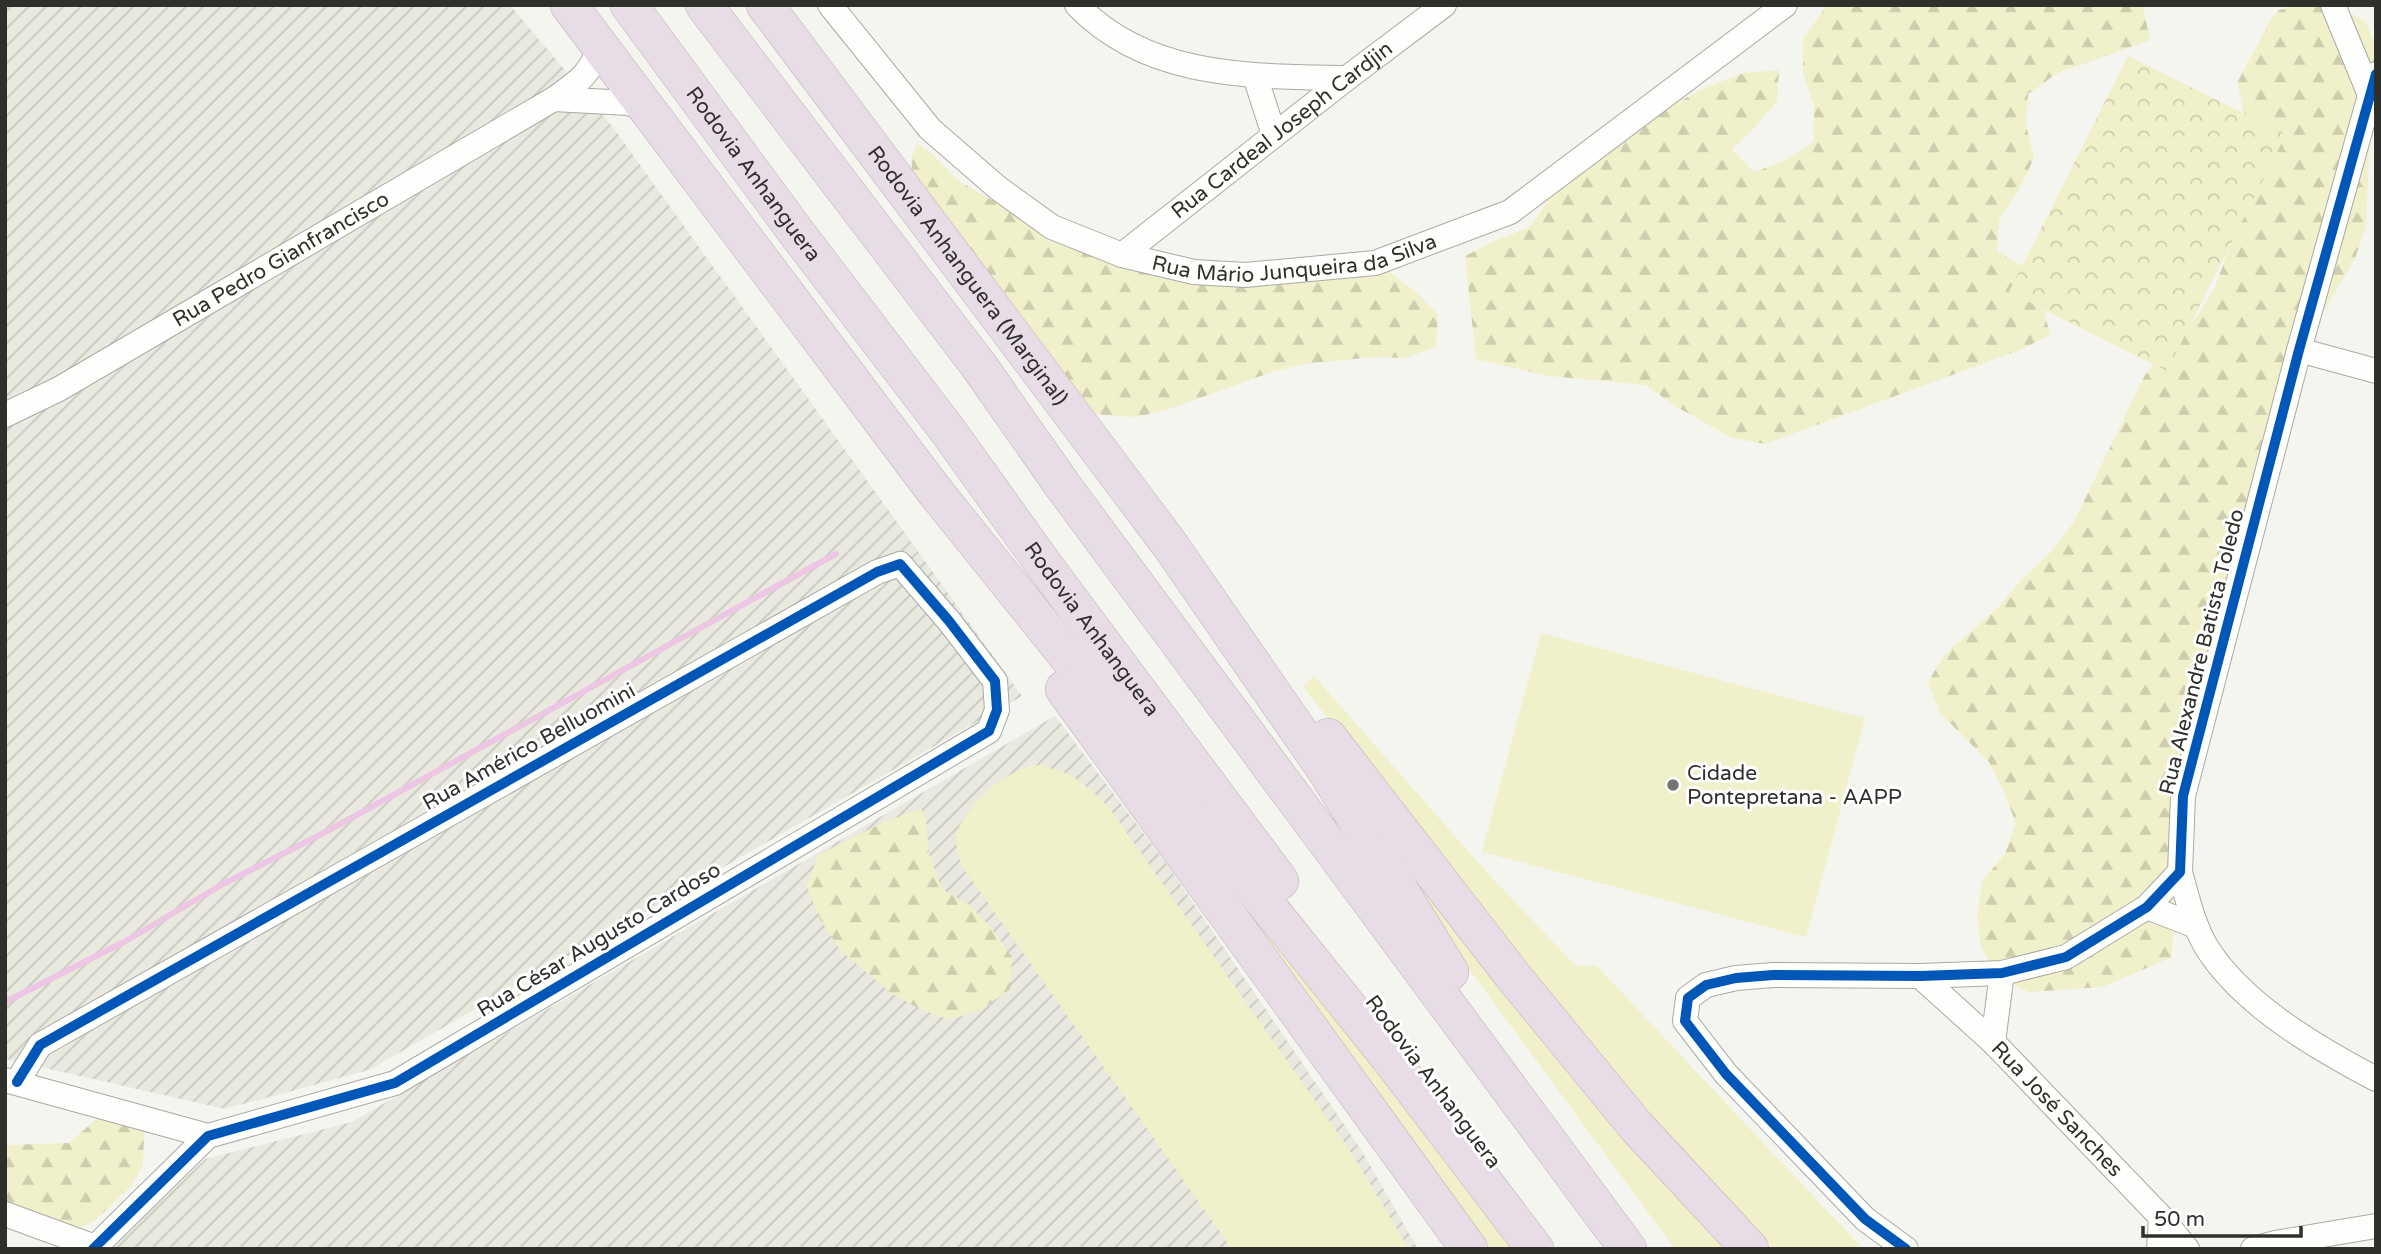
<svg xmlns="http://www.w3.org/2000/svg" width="2381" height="1254" font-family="'Varela Round',sans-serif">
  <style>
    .industrial { fill: url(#industrial-furrows) }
    .green { fill: #f0f0ca }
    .forest { fill: url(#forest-firs) }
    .park { fill: url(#park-crowns) }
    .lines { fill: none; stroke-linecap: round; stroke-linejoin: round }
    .stream { stroke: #edc6e3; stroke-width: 6 }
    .minor-casing { stroke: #a9a9a6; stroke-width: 26 }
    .highway-casing { stroke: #bcb1b8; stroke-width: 38 }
    .minor { stroke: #fefefd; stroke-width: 24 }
    .highway { stroke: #e8dde6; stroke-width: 37 }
    .cycleway-casing { stroke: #fff; stroke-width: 15 }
    .cycleway { stroke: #0057b8; stroke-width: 10 }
    .poi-dot { fill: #747471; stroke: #fff; stroke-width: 2.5 }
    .labels { text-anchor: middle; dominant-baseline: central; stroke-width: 6; stroke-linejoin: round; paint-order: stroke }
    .street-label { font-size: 21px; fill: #2f2f2c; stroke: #fff }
    .poi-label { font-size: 21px; fill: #2f2f2c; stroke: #fff; text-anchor: start }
  </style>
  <defs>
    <pattern id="industrial-furrows" width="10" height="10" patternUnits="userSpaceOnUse" patternTransform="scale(1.75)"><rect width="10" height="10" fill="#e9e9df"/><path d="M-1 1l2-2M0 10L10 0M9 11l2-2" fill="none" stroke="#c8c8c0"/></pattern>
    <pattern id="forest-firs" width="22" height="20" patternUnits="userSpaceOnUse" patternTransform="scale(1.75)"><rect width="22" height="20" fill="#f0f0ca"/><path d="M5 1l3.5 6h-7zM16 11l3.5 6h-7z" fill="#ceceae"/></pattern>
    <pattern id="park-crowns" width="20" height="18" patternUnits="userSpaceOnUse" patternTransform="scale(1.75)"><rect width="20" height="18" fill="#f0f0ca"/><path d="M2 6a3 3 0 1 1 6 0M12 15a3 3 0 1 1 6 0" fill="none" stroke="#ceceae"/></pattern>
  </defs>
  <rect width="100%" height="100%" fill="#f5f5f0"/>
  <path class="industrial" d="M5 5H510L612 126 1022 696 369 1070 225 1109 5 1059Z
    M1055 716 1168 866 1360 1148 1418 1249H110L205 1159 352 1122Z"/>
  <path class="green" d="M1541 633 1865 718 1806 937 1482 852Z
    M1314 676 1491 877 1575 965 1597 966 1863 1249H1775L1750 1226 1640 1108 1303 687Z
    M1035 765C1075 772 1079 780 1108 806L1349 1149 1409 1249H1232L962 866C958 856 955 844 957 833 959 825 963 820 968 814 986 789 1006 773 1035 765Z
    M1343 781 1734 1249H1675L1461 958Z
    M1164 803 1363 1051 1512 1249H1492Z"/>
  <path class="forest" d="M1827 5 2143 7 2150 40 2056 74 2028 94 2026 125 2034 158 2019 190 1999 220 1997 251 2025 268 2042 302 2050 335 2020 350 1765 444 1732 438 1675 406 1646 385 1549 376 1476 359 1465 256 1495 241 1530 227 1550 198 1561 167 1620 132 1709 86 1744 73 1779 70 1777 101 1755 127 1732 149 1754 172 1785 161 1814 141V105L1803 74V39Z
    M2301 5H2322L2344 9 2366 22 2376 48V114L2369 151 2366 227 2355 258 2322 315 2312 345 2301 389 2302 393 2176 813 2172 957 2102 987 2029 992 1997 977 1981 947 1977 913 1983 880 2005 854 2016 823 2004 792 1989 762 1940 713 1928 682 1945 654 1999 607 2020 581 2050 553 2074 522 2145 375 2175 337 2198 316 2215 287 2239 221 2245 116 2237 83 2269 23 2279 10Z
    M917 143 935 157 957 180 990 199 1088 234 1179 277 1213 286 1253 285 1384 268 1416 292 1438 315 1436 347 1405 358 1373 357 1304 364 1272 372 1169 409 1137 417 1073 413 911 189 912 157Z
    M917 810H922L926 820 929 854 942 889 971 906 992 929 1012 957 1010 989 982 1009 950 1020 920 1009 891 993 840 950 819 917 807 886 818 855 886 821Z
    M108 1109 144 1131 143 1165 131 1186 97 1219 74 1231 5 1220V1145L69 1143Z"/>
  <path class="park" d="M2128 56 2286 134 2167 371 2009 292Z"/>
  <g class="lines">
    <path class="stream" d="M5 1002 122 943 223 884 318 836 836 554"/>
    <g class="minor-casing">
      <g id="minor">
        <path id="s1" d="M830 5 930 129 998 188 1052 227 1122 255 1194 272 1245 275 1375 263 1510 212 1785 5"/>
        <path d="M1077 5C1148 79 1252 76 1347 78"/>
        <path d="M2333 5 2370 95"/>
        <path d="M1255 76 1274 135"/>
        <path d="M554 99 628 103 647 109"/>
        <path id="s2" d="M1122 255 1347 78 1444 5"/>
        <path d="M2299 350 2376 371"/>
        <path id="s3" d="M5 415 59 389 554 99C578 82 590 75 600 46"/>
        <path d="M2180 872C2187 897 2193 925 2207 948 2243 1005 2317 1048 2376 1079"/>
        <path d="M2147 907 2196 926"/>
        <path id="s4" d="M1920 976 1993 1042 2161 1217 2187 1249"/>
        <path d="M1993 1042 2002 973"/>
        <path d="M5 1080 208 1136"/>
        <path d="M17 1082 40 1045 877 572 900 564 949 621 995 681 997 710 989 731 395 1083 208 1136 93 1249"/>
        <path d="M5 1214 95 1247"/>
        <path d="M1906 1249 1865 1219 1726 1074 1685 1021 1688 998 1706 985 1736 978 1773 975 1920 976 2002 973 2066 957 2147 907 2180 872 2183 796 2299 350 2376 74"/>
        <path d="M2159 1249 2161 1217"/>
        <path d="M2253 1249 2275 1243 2376 1226"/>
      </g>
    </g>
    <g class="highway-casing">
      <g id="highway">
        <path d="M569 5 933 489 1388 1056 1535 1249"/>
        <path id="s5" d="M629 5 796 232 948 431 1044 565 1280 881"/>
        <path d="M704 5 979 366 1063 486 1628 1249"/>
        <path id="s6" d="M765 5 1170 545 1327 772 1450 972"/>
        <path d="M1064 689 1469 1249"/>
        <path d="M1328 737 1513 976 1635 1125 1750 1249"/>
      </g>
    </g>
    <use href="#minor" class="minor"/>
    <use href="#highway" class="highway"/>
    <g class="cycleway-casing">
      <path id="cycleway" d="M17 1082 40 1045 877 572 900 564 949 621 995 681 997 710 989 731 395 1083 208 1136 93 1249
        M1906 1249 1865 1219 1726 1074 1685 1021 1688 998 1706 985 1736 978 1773 975 1920 976 2002 973 2066 957 2147 907 2180 872 2183 796 2299 350 2376 74"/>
    </g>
    <use href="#cycleway" class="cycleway"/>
  </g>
  <circle class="poi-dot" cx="1673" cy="785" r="7"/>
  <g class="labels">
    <g class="street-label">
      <text stroke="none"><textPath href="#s2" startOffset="203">Rua Cardeal Joseph Cardjin</textPath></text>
      <text stroke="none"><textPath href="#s5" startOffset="210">Rodovia Anhanguera</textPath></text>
      <text stroke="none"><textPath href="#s1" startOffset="567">Rua Mário Junqueira da Silva</textPath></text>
      <text stroke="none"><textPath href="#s3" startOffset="317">Rua Pedro Gianfrancisco</textPath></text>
      <text stroke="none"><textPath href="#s6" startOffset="338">Rodovia Anhanguera (Marginal)</textPath></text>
      <text stroke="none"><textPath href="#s5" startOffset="777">Rodovia Anhanguera</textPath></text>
      <text transform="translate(2202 652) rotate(-76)">Rua Alexandre Batista Toledo</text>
      <text transform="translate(529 747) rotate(-29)">Rua Américo Belluomini</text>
      <text transform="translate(599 940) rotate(-31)">Rua César Augusto Cardoso</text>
      <text transform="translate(1433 1082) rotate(53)">Rodovia Anhanguera</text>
      <text stroke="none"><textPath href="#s4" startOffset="191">Rua José Sanches</textPath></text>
    </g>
    <g class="poi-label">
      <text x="1687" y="773">Cidade<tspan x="1687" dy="24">Pontepretana - AAPP</tspan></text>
    </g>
  </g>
  <rect width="2381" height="1254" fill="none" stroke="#2f2f2c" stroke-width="14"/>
  <path d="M2143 1226v10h158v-10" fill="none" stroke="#2f2f2c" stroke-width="3.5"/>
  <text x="2154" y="1226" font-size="21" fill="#2f2f2c" stroke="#ffffff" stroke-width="5" paint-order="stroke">50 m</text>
</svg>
